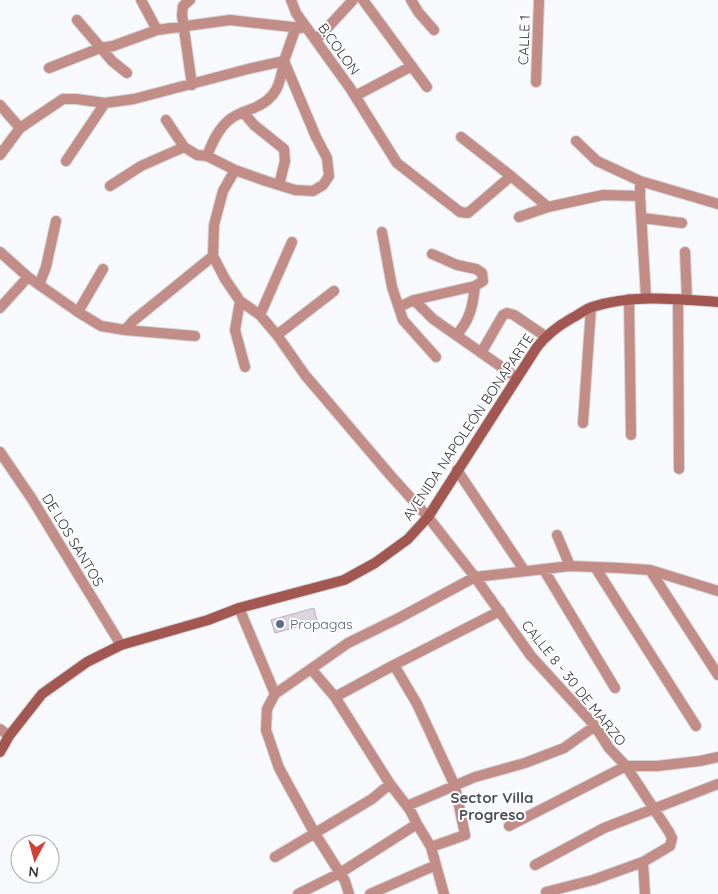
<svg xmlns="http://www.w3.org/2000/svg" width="718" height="894" font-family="Quicksand,sans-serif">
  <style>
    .building { fill: #dcd5e0; stroke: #b8b1bb }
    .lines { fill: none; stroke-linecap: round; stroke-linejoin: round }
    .minor-casing { stroke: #d4d6da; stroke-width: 12 }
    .secondary-casing { stroke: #d4d6da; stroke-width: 12 }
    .minor { stroke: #c38d87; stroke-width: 10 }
    .secondary { stroke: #a35751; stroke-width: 10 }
    .service-dot { fill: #5c6f8a; stroke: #fff; stroke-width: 2 }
    .labels { text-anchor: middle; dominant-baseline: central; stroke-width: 4; stroke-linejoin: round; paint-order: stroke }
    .street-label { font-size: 14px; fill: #33353a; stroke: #fff }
    .service-label { font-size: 14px; fill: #4e5e75; stroke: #fff; text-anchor: start }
    .neighbourhood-label { font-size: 15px; font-weight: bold; fill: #4a4e57; stroke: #fff }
  </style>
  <rect width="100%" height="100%" fill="#f7f9fd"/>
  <path class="building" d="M314 608 317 621 275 633 271 620Z"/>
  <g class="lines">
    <g class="minor-casing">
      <path id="minor" d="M141 0 157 30
        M190 0 183 6 182 15 192 85
        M291 0 296 13 350 88 397 163 460 212 468 213 511 176
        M363 0 427 87
        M411 0 419 13 434 30
        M77 20 112 61 127 73
        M316 40 353 0
        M49 68 100 48 113 46 157 30 230 20 301 28
        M536 82 539 0
        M355 96 412 66
        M0 105 20 128
        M243 112 254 125 284 149 285 161 279 185
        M166 120 184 147 197 155 207 156 235 170 266 181 295 190 313 191 323 185 329 176 327 158 316 137 284 61 296 27
        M461 137 511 176 548 207 603 195 640 196 646 297
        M576 141 597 161 640 181V196
        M0 155 20 128 63 99H76L105 103 134 99 248 69 284 61C280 85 277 98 254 108 246 111 236 114 229 120 218 129 212 143 207 156
        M66 161 105 103
        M235 170 223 191 214 225 213 256 225 279 240 301 260 315 277 335 305 375 391 476 428 517 475 577 531 656 595 726 609 748 626 766 669 832 672 838 670 846 643 862 593 880 546 892
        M640 181 718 204
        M110 186 141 166 184 147
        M519 217 548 207
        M642 218 682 223
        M382 232 392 287 403 320 436 357
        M0 252 28 277 78 312 101 326 125 330 195 336
        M685 252 687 300
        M39 285 46 267 56 221
        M629 299 631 435
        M678 299 679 469
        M414 300 475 286 483 281 482 273 476 269 457 265 432 254
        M240 301 235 330 245 367
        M399 307 414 300 433 319 516 377
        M0 308 28 277
        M78 312 103 269
        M260 315 292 242
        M125 330 133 321 213 256
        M277 335 334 291
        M456 335C470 321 473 305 475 286
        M481 353 503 315 507 313 514 315 545 336
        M583 423 591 308
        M0 452 32 499 121 645
        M457 470 524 570
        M557 535 570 566
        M595 567 696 726
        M544 570 615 688
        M650 570 718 675
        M239 608 275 694
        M394 665 417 704 455 786 465 835 431 847
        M312 670 335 697 390 784 410 810 417 824 431 847 444 894
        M335 697 394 665 500 611
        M0 729 9 736
        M407 806 475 777 525 763 564 748 595 726
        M509 826 626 766H657L700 761 718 757
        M275 857 372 799 390 784
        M643 862 645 894
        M535 865 604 828 718 784
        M298 894 340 873 417 824
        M349 894 345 881 314 832 279 768 266 730 267 709 275 694 348 643 399 618 475 577 570 566 620 568 650 570 718 591
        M370 894 436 865"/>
    </g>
    <g class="secondary-casing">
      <path id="secondary" d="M0 752 9 736 42 694 87 662 121 645 208 620 239 608 344 580 375 563 408 539 428 517 537 347C547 334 558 326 572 318 579 315 585 309 592 307 634 294 676 299 718 302"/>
    </g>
    <use href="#minor" class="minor"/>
    <use href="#secondary" class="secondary"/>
  </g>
  <circle class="service-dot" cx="280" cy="624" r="5"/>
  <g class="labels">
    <g class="street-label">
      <text transform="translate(524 40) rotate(-88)">CALLE 1</text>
      <text transform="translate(339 49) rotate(54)">B.COLON</text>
      <text transform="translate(468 427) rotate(-56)">AVENIDA NAPOLEÓN BONAPARTE</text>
      <text transform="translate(73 540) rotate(59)">DE LOS SANTOS</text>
      <text transform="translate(574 683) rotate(51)">CALLE 8 - 30 DE MARZO</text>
    </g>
    <g class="service-label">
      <text x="290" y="624">Propagas</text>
    </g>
    <g class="neighbourhood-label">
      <text x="492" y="797">Sector Villa<tspan x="492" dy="17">Progreso</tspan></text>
    </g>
  </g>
  <g transform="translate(35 859) rotate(186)"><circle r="24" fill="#ffffff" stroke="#adaeb0"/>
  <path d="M0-4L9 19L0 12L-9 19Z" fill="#d04236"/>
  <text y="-8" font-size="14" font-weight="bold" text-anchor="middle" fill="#33353a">N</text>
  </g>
</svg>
